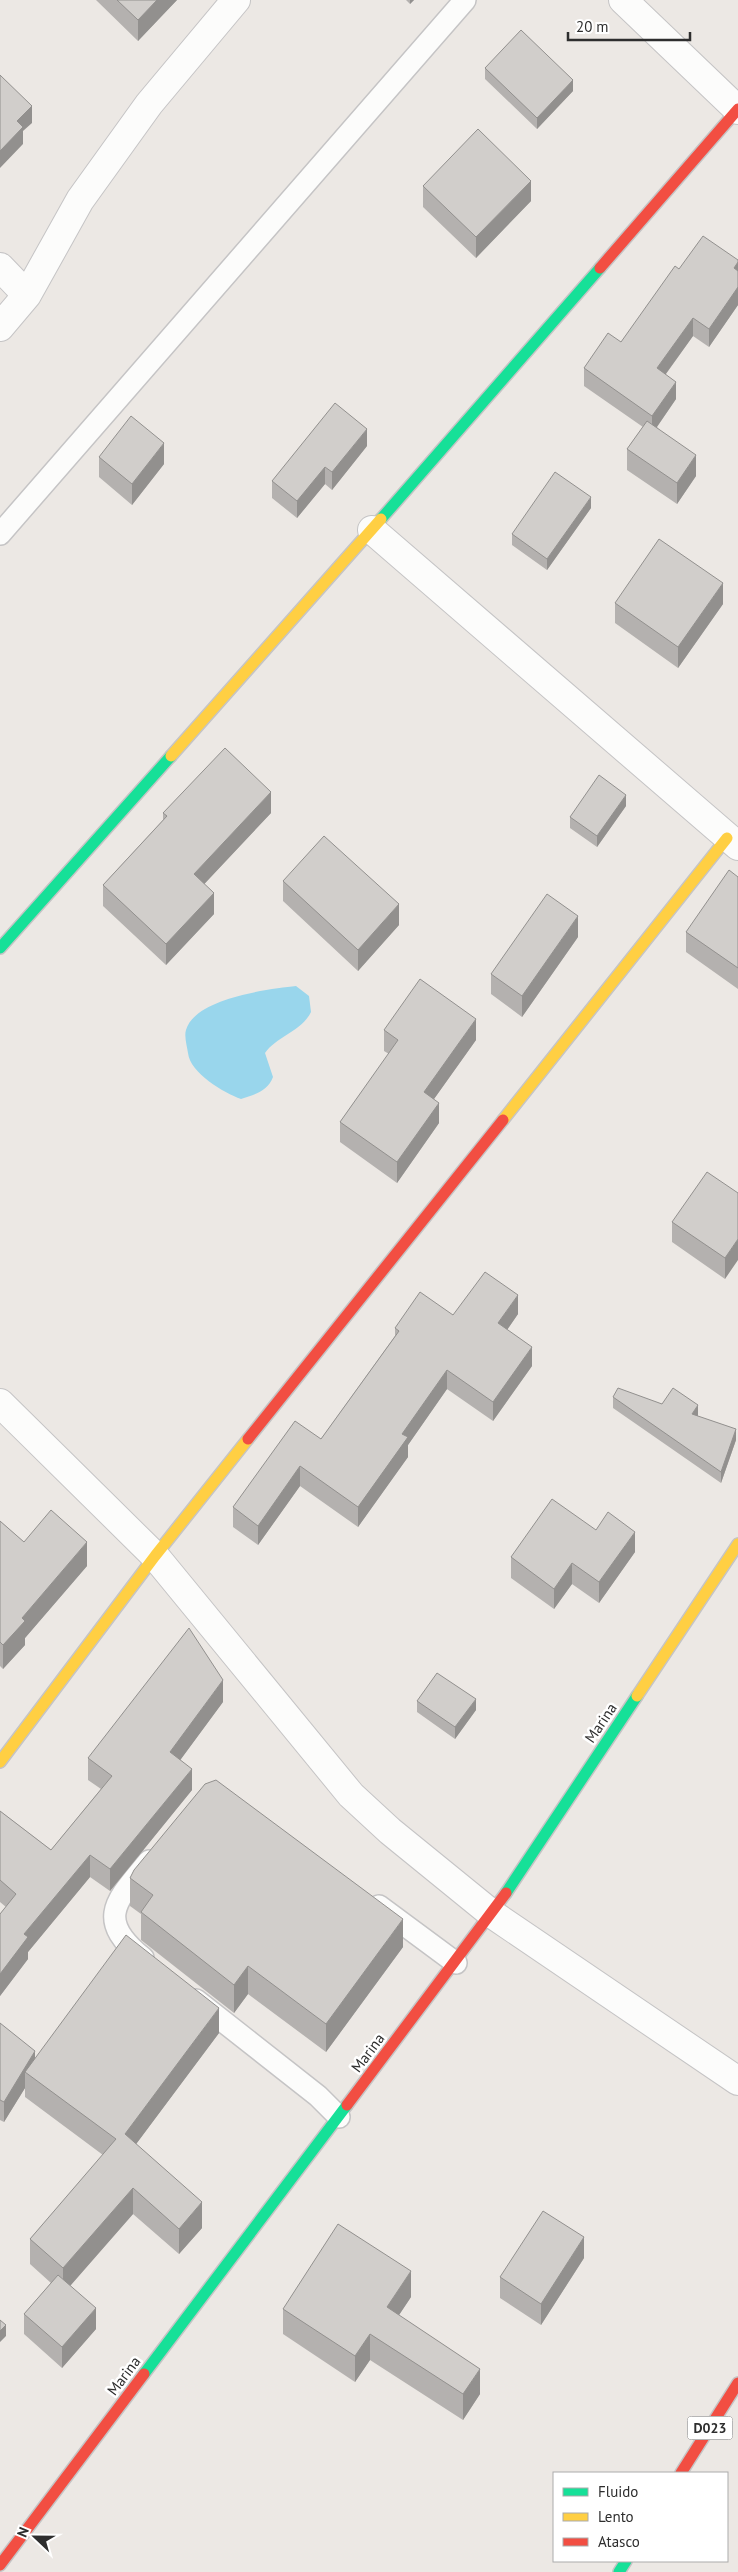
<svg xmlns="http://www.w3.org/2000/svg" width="738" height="2572" viewBox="0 0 738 2572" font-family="'PT Sans',sans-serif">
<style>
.water{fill:#99d6ec}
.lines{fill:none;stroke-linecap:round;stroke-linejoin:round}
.lane-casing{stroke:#c5c4c5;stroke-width:24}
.street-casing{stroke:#c5c4c5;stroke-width:30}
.fast-casing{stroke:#c5c4c5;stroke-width:14}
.slow-casing{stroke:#c5c4c5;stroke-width:14}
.jam-casing{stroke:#c5c4c5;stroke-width:14}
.lane{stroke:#fcfcfb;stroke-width:21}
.street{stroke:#fcfcfb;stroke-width:28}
.fast{stroke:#16e098;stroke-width:11}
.slow{stroke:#ffcf43;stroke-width:11}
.jam{stroke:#f24e42;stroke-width:11}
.wall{fill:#b4b1af}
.shaded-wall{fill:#92908e}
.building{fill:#d1cecb;stroke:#92908e}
.labels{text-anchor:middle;stroke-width:5;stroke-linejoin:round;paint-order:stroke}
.shield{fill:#fff;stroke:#6d6d6d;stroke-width:1}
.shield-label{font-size:14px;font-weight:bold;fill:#2e2e2e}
.street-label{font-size:15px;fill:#2e2e2e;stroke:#fff}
</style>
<rect width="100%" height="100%" fill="#ece8e4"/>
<path class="water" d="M296,986L309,996L311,1012C301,1032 277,1036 265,1053L273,1077C268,1091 254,1095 241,1099C224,1093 190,1073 188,1053C187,1046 184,1036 186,1030C195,998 269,989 296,986Z"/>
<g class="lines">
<g class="lane-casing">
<path id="lane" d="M0,534L465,0
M379,1906L456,1963
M143,1958C94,1919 117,1900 149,1861
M196,2000L318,2096L339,2117"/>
</g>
<g class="street-casing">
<path id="street" d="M623,0L738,110
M0,267L27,295
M0,327L27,295L80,200L149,104L236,0
M372,530L738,846
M0,1403L155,1556L351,1795L390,1831L492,1914L738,2081"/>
</g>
<g class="fast-casing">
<path id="fast" d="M381,519L600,268
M0,948L171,756
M506,1893L637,1696
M144,2374L347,2105
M619,2572L626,2561"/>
</g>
<g class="slow-casing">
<path id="slow" d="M171,756L381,519
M503,1120L727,838
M637,1696L738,1544
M0,1762L155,1556L248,1439"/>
</g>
<g class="jam-casing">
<path id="jam" d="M600,268L738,109
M248,1439L503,1120
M347,2105L506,1893
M681,2473L738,2383
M0,2565L144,2374"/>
</g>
<use href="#lane" class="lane"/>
<use href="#street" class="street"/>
<use href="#fast" class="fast"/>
<use href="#slow" class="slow"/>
<use href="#jam" class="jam"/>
</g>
<path class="wall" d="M96,0H177L138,41Z
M406,0H414L410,4Z
M485,68L573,91L537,129L485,79Z
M423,186L531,201L476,258L423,207Z
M738,260V305L709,347L693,336L666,374L676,399L657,427L696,476L677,504L627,470V449L643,427L584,386V368L621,342L679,269Z
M367,446L332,490L325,484L297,518L272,498V481Z
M99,457L164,464L132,505L99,477Z
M591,508L547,570L512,545V534Z
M615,603L723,604L678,668L615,623Z
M626,806L597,847L570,828V817Z
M163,813H271L204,884L214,914L166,965L103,906V885L163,820Z
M738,877V989L686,952V932Z
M283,881L399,925L358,971L283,901Z
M578,937L522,1017L491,994V974Z
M384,1030L476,1040L434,1099L439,1123L397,1183L340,1142V1122L389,1054L384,1051Z
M738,1193L725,1279L672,1242V1222Z
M518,1314L507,1330L532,1366L493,1421L447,1389L408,1445V1457L358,1527L300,1486L258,1545L233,1527V1507L321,1439L395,1336V1328L453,1315Z
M613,1397L698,1416L736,1440L721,1483L613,1408Z
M0,1521L24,1542L87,1566L25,1638V1645L3,1669L0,1666Z
M596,1530L635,1552L599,1603L572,1584L554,1609L511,1578V1557Z
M417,1701L476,1710L455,1739L417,1712Z
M223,1702L180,1760L192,1790L110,1891L90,1877L28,1952V1959L0,1996V1914L6,1907L0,1902V1811L51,1850L101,1789L88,1780V1758Z
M130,1878L403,1947L326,2052L248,1994L234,2013L141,1940V1914L130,1906Z
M0,2023L35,2058L219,2033L136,2144L202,2228L179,2254L133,2214L70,2286L96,2329L62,2368L24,2334V2314L51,2283L30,2264V2239L103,2155L25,2097V2088L4,2122L0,2120Z
M584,2258L541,2325L500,2298V2277Z
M411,2297L399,2315L480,2394L463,2420L370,2360L355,2382L283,2334V2309Z"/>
<path class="shaded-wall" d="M157,0H177L138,41V20Z
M410,0H414L410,4Z
M573,80V91L537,129V118Z
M32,106V123L23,131V144L0,168V151L17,121Z
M531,181V201L476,258V237Z
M738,262V280L734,268Z
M738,287V305L709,347V329Z
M693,318V336L657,386V368Z
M676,382V399L652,434V416Z
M367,429V446L332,490V472Z
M164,443V464L132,505V484Z
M696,455V476L677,504V483Z
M325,467V484L297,518V501Z
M591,497V508L547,570V559Z
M723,583V604L678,668V647Z
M271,792V813L194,895V874Z
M626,795V806L597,847V836Z
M214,893V914L166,965V944Z
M399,904V925L358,971V950Z
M578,916V937L522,1017V996Z
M476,1019V1040L424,1113V1092Z
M439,1103V1123L397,1183V1162Z
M738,1239V1260L725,1279V1258Z
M518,1295V1314L498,1343V1323Z
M532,1347V1366L493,1421V1402Z
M447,1370V1389L408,1445V1457L358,1527V1507L402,1434Z
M698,1405V1417L692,1414Z
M736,1429V1440L721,1483V1472Z
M300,1466V1486L258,1545V1526Z
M635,1532V1552L599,1603V1582Z
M87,1542V1566L25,1638V1645L3,1669V1645L22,1618Z
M572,1563V1584L554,1609V1589Z
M223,1680V1702L170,1774V1752Z
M476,1699V1710L455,1739V1727Z
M192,1769V1790L110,1891V1869Z
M90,1855V1877L28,1952V1959L0,1996V1974L24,1934Z
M403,1919V1947L326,2052V2024Z
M248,1966V1994L234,2013V1985Z
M219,2008V2033L125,2159V2134Z
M35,2051V2072H25V2088L4,2122V2102Z
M133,2188V2214L63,2294V2268Z
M202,2202V2228L179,2254V2229Z
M584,2237V2258L541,2325V2304Z
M411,2271V2297L387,2333V2307Z
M96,2308V2329L62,2368V2347Z
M6,2325V2336L0,2342V2331Z
M370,2334V2360L355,2382V2356Z
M480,2369V2394L463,2420V2394Z"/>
<path class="building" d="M117,0H157L138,20Z
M521,30L573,80L537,118L485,68Z
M0,75L32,106L17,121L23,127L0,151Z
M478,129L531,181L476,237L423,186Z
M703,236L738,260V262L734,268L738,271V287L709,329L693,318L657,368L676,382L652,416L584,368L608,333L621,342L675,266L679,269Z
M335,403L367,429L332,472L325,467L297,501L272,481Z
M131,416L164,443L132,484L99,457Z
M647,421L696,455L677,483L627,449Z
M555,472L591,497L547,559L512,534Z
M659,539L723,583L678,647L615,603Z
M225,748L271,792L194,874L214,893L166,944L103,885L167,816L163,813Z
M599,775L626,795L597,836L570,817Z
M324,836L399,904L358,950L283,881Z
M729,870L738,877V968L686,932Z
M547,894L578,916L522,996L491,974Z
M420,979L476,1019L424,1092L439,1103L397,1162L340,1122L398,1040L384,1030Z
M707,1172L738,1193V1239L725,1258L672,1222Z
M485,1272L518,1295L498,1323L532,1347L493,1402L447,1370L402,1434L408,1437L358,1507L300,1466L258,1526L233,1507L295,1421L321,1439L399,1331L395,1328L420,1292L453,1315Z
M618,1388L662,1404L673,1388L698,1405L692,1414L736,1429L721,1472L613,1397Z
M552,1499L596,1530L608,1512L635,1532L599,1582L572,1563L554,1589L511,1557Z
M51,1510L87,1542L22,1618L25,1621L3,1645L0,1642V1521L24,1542Z
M189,1628L223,1680L170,1752L192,1769L110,1869L90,1855L24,1934L28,1937L0,1974V1914L16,1894L0,1880V1811L51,1850L112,1776L88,1758Z
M437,1673L476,1699L455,1727L417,1701Z
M216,1780L403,1919L326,2024L248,1966L234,1985L141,1912L153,1895L130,1878L134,1870L205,1784Z
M126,1935L219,2008L125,2134L202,2202L179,2229L133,2188L63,2268L30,2239L116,2139L25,2072Z
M0,2023L35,2051L4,2102L0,2100Z
M543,2211L584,2237L541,2304L500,2277Z
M338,2224L411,2271L387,2307L480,2369L463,2394L370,2334L355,2356L283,2309Z
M58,2275L96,2308L62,2347L24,2314Z
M0,2320L6,2325L0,2331Z"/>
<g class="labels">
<rect class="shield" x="687.5" y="2416.5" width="45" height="23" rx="4"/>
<g class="shield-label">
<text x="710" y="2433">D023</text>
</g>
<g class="street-label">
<text transform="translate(601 1723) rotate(-56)" y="5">Marina</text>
<text transform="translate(368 2053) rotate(-53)" y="5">Marina</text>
<text transform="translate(124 2376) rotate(-53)" y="5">Marina</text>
</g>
</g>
<rect x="553" y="2472" width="175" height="90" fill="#ffffff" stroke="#ababab"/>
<rect x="563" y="2488" width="25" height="8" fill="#16e098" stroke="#ababab"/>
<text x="598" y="2497" font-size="15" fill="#2e2e2e">Fluido</text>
<rect x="563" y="2513" width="25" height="8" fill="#ffcf43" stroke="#ababab"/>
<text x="598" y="2522" font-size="15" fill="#2e2e2e">Lento</text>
<rect x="563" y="2538" width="25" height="8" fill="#f24e42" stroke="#ababab"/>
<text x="598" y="2547" font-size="15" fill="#2e2e2e">Atasco</text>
<g transform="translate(35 2537) rotate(292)" stroke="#ffffff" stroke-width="4" paint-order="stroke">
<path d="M0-4L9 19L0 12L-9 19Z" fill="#2e2e2e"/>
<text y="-8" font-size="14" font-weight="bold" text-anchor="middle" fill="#2e2e2e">N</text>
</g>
<path d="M568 32v8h122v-8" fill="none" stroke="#2e2e2e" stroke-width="2.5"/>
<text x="576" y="32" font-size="15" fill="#2e2e2e" stroke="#ffffff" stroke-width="4" paint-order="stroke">20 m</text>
</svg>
